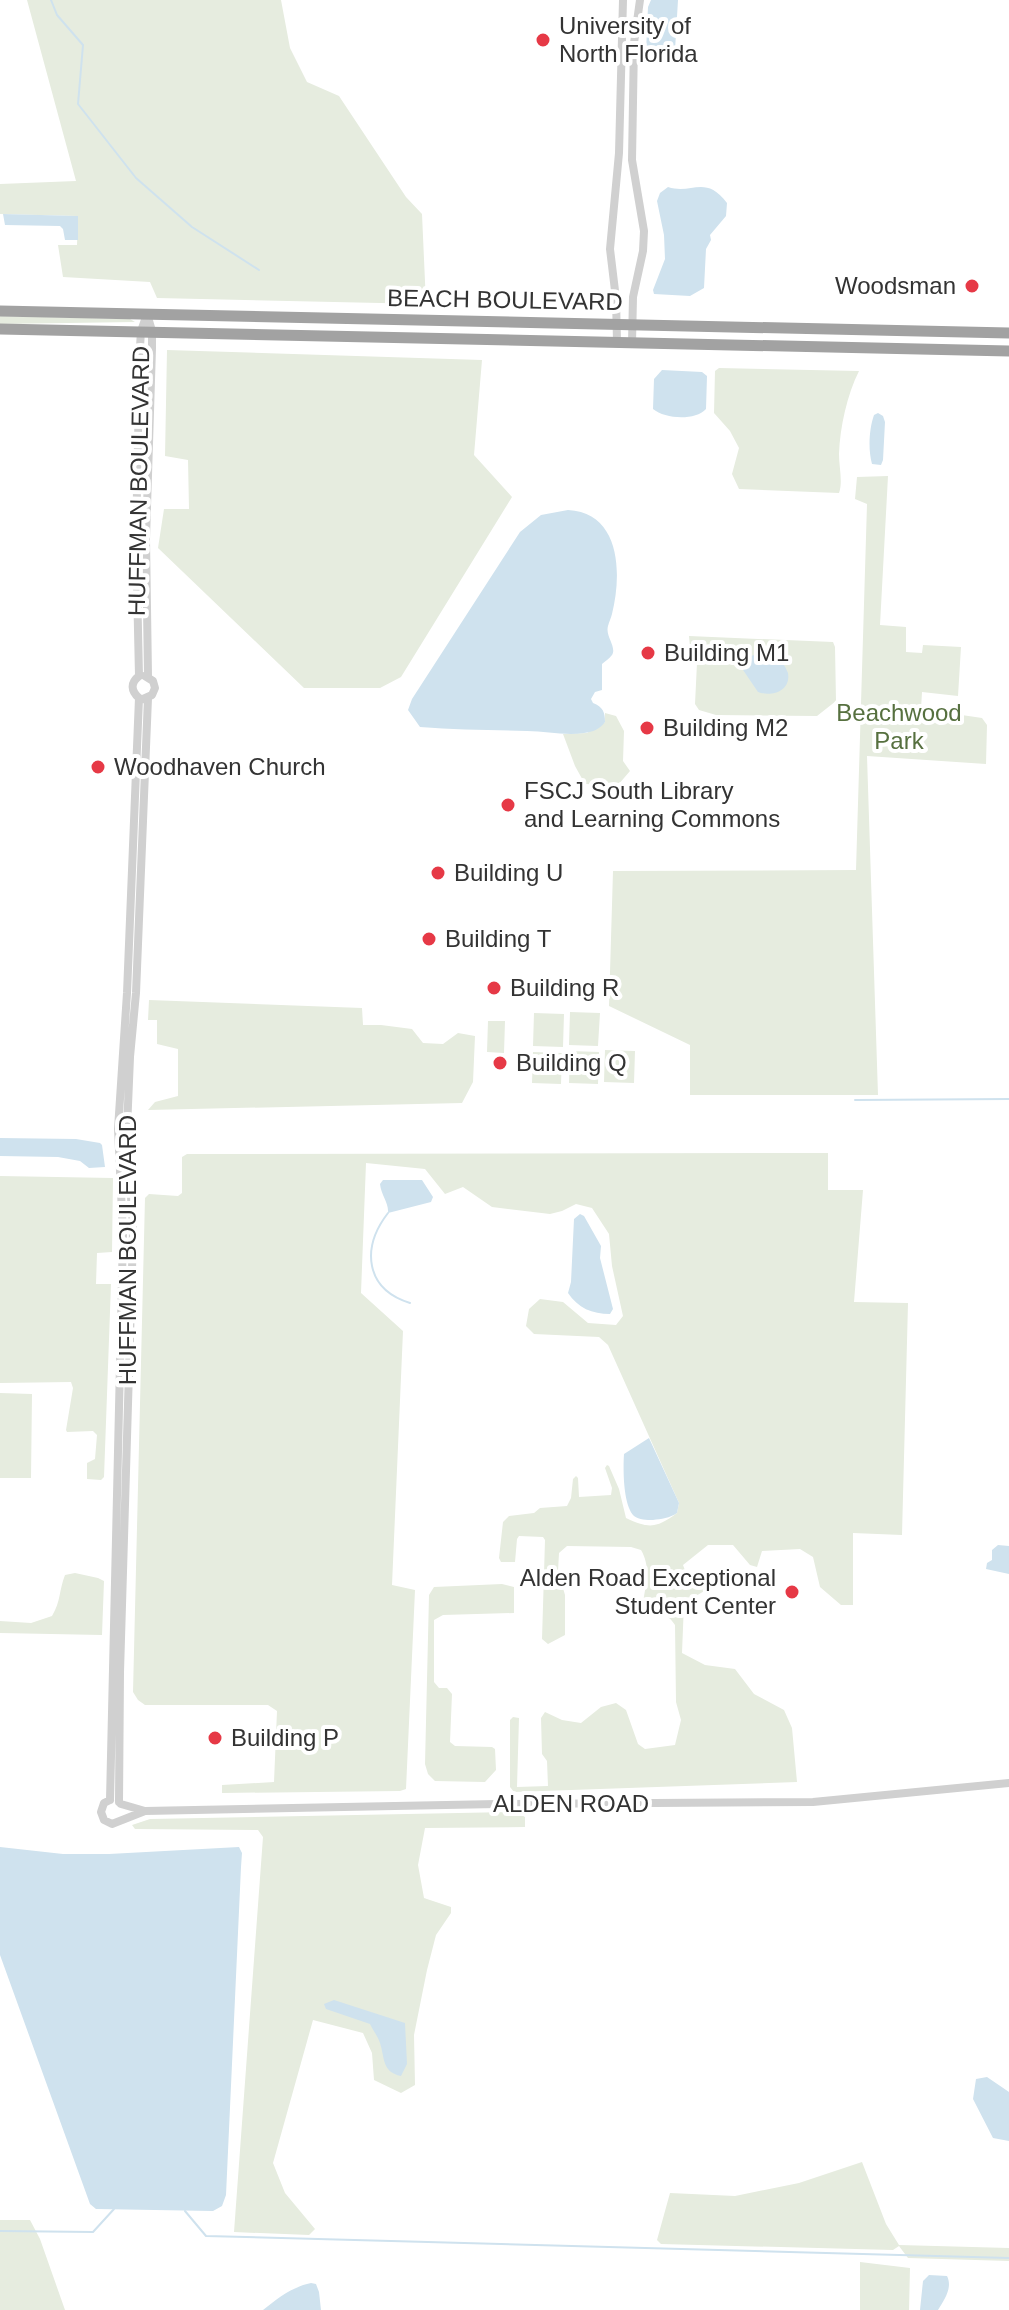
<svg xmlns="http://www.w3.org/2000/svg" width="1009" height="2310" viewBox="0 0 1009 2310" font-family="Arial,sans-serif">
<style>
.green{fill:#e6ecdf}
.water{fill:#cfe2ee}
.lines{fill:none;stroke-linecap:round;stroke-linejoin:round}
.stream{stroke:#cfe2ee;stroke-width:2}
.tertiary{stroke:#d0d0d0;stroke-width:8}
.trunk{stroke:#a2a2a2;stroke-width:11}
.poi-dot{fill:#e63946;stroke:#fff;stroke-width:3}
.labels{text-anchor:middle;stroke-width:8;stroke-linejoin:round;paint-order:stroke}
.poi-label{font-size:24px;fill:#333;stroke:#fff;text-anchor:start}
.street-label{font-size:24px;fill:#333;stroke:#fff}
.park-label{font-size:24px;fill:#56703f;stroke:#fff}
</style>
<rect width="100%" height="100%" fill="#fff"/>
<path class="green" d="M27,0H281L290,48L307,82L339,96L406,197L422,214L426,304L157,298L150,282L63,277L58,245H77L78,216L0,214V184L76,181Z
M0,316L130,319L135,322L0,324Z
M167,350L482,360L474,455L512,497L401,677L380,688H304L158,548L164,509H189L188,460L165,456Z
M719,368L859,371C847,395 840,427 839,454C839,467 843,482 839,493L739,489L732,474L739,448L730,431L714,413L715,371Z
M888,476L880,625L906,627V652L922,653L923,645L961,647L958,696L922,692L921,709L982,718L987,725L986,764L867,756L878,1095H690V1045L609,1006L613,871L856,870L867,504L855,499L857,477Z
M689,636L833,642L835,647L836,701L817,716L716,715L699,710L695,704L697,663L690,647Z
M605,713L616,716L624,731L623,761L630,771L618,785L585,784L575,766L563,734L587,733L605,722Z
M149,1000L362,1008L363,1025H381L412,1029L423,1043L443,1044L458,1033L475,1036L473,1082L462,1103L148,1110L155,1102L178,1096V1049L157,1044V1020H148Z
M570,1012L600,1013L598,1046L569,1045Z
M534,1013L564,1014L563,1047L533,1046Z
M488,1021H505L504,1053L487,1052Z
M605,1050L635,1051L634,1083L604,1082Z
M570,1051L599,1052L598,1084L569,1083Z
M533,1052L562,1053L561,1084L532,1083Z
M828,1153V1190H863L854,1302L908,1303L902,1535L853,1533V1605H841L820,1587L813,1557L800,1549L762,1551L757,1567L750,1565L733,1545H708L683,1565L687,1576L706,1590L684,1603L682,1653L705,1665L735,1669L754,1694L784,1710L792,1728L797,1782L514,1792L510,1787V1720L513,1717L519,1718L517,1787L548,1786L547,1761L542,1754L541,1718L545,1712L562,1720L581,1723L601,1707L616,1703L626,1710L638,1744L645,1749L675,1745L681,1720L676,1702L675,1625C665,1609 652,1613 643,1602C646,1584 651,1567 641,1550L631,1547L567,1546L559,1553L558,1571L565,1595V1635L548,1644L542,1639L545,1540L543,1537L519,1536L517,1539L515,1562H501L499,1558L503,1522L509,1516L534,1513L540,1508L567,1506L571,1498L573,1479L576,1476L578,1478L579,1497L611,1495L612,1488L605,1468L607,1465L609,1466L619,1489L626,1518C649,1529 657,1528 677,1513L679,1503L608,1345L599,1337L534,1334L526,1326L529,1309L540,1299L563,1302L588,1323L616,1325L623,1316L612,1266L609,1234L592,1208L576,1204L562,1211L550,1214L492,1207L463,1187L445,1194L425,1169L366,1163L361,1293L403,1331L392,1585L415,1590L406,1789L400,1791L222,1793V1785L274,1782L277,1711L268,1705H145L138,1700L133,1692L145,1198L149,1194L178,1196L182,1193V1157L187,1154Z
M0,1176L113,1178L112,1252L97,1253L96,1284H111L104,1477L101,1480L87,1479V1463L95,1459L97,1435L93,1431L67,1432L66,1430L73,1388L71,1382L0,1383Z
M0,1393L32,1394L31,1478H0Z
M75,1573L98,1578L104,1581L102,1635L0,1633V1621L31,1623L52,1616C61,1601 59,1590 65,1575Z
M502,1584L514,1587V1613L443,1615L434,1620V1682L439,1688H447L452,1694L450,1742L455,1746L492,1747L495,1749L496,1770L485,1782L435,1781L428,1774L425,1764L429,1595L434,1587Z
M516,1812L525,1817V1827L425,1828L418,1865L424,1898L451,1907V1913L436,1935L427,1970L414,2035L415,2085L401,2093L374,2080L372,2053L363,2033L313,2020L273,2163L285,2193L315,2229L309,2235L234,2232L263,1837L258,1830L135,1829L132,1825L150,1819Z
M862,2162L886,2224L899,2245L1009,2248V2261L908,2258L899,2246L893,2250L661,2244L657,2240L670,2193L735,2196L799,2183Z
M0,2220H30L40,2239L65,2310H0Z
M860,2262L910,2268L909,2310H860Z"/>
<path class="water" d="M651,0H678L675,50L670,53L646,52L648,7Z
M668,187C692,195 705,174 727,203L726,216L710,235L711,240L706,249L704,288L690,296L654,294L653,290L665,259L664,235L657,201L660,193Z
M3,214L78,216V240H65L63,229L60,226L5,225Z
M662,370L702,372L707,376L706,409C695,421 665,419 653,409L654,379Z
M878,413L883,416L885,422L883,460L881,465L872,464C868,450 869,429 874,415Z
M568,510C621,513 622,574 612,614C611,618 609,622 608,626C605,636 617,647 612,655C609,659 605,661 602,664V690L595,692L591,699L593,703C603,707 605,712 605,722C600,729 593,732 584,733C565,736 546,731 527,731C491,730 456,730 420,727L408,710L412,699L520,532L541,515Z
M754,655L781,660C783,663 787,670 788,673C791,691 772,697 758,692L741,667L744,659Z
M0,1138L76,1139L100,1143L102,1145L105,1167L89,1168L80,1161L58,1157L0,1156Z
M383,1180H422L433,1197L431,1202L388,1213C389,1203 381,1195 380,1184Z
M580,1214L584,1216L601,1246L600,1258L613,1309L610,1314C592,1314 578,1308 568,1293L571,1282L574,1219Z
M649,1438L679,1503L677,1513C670,1518 661,1519 653,1520C647,1520 639,1520 634,1516C623,1505 623,1469 624,1454Z
M998,1545L1009,1546V1574L986,1569L987,1563L992,1560V1550Z
M0,1847L63,1854H109L239,1847L242,1853L241,1867L226,2195L222,2206L213,2211L96,2209L90,2204L0,1955Z
M334,2000L405,2023L407,2064L401,2076C382,2072 385,2059 380,2043C378,2037 373,2030 370,2024L326,2009L324,2004Z
M987,2077L1009,2092V2141L993,2138L973,2099L976,2079Z
M929,2275L947,2276C953,2288 944,2300 938,2310H920L923,2281Z
M311,2283L316,2284L319,2292L321,2310H263C278,2298 292,2287 311,2283Z"/>
<g class="lines">
<path class="stream" d="M51,0L57,15L83,45L78,104L136,178L192,227L259,270
M855,1100L1009,1099
M388,1213C361,1248 365,1289 410,1303
M185,2211L206,2236L1009,2258
M0,2231L93,2232L114,2209"/>
<path class="tertiary" d="M147,314L152,331V348L146,539L148,676
M617,342L616,299L610,249L619,153L623,0
M632,343L633,297L643,251L644,231L632,160L634,43L640,0
M139,676L136,538L140,347L141,331L147,314
M139,698C131,691 130,683 139,676
M143,699L152,695L155,688L153,681L145,676
M110,1800L123,1234L118,1129L127,993L139,698
M110,1800L104,1803L101,1812L104,1820L112,1824L145,1811L497,1804L813,1802L1009,1783
M119,1802L120,1672L132,1270L133,1231L127,1129L130,1057L136,993L148,698
M121,1804L145,1811"/>
<path class="trunk" d="M0,311L1009,333
M0,329L1009,351"/>
</g>
<g class="poi-dot">
<circle cx="543" cy="40" r="8"/>
<circle cx="972" cy="286" r="8"/>
<circle cx="648" cy="653" r="8"/>
<circle cx="647" cy="728" r="8"/>
<circle cx="98" cy="767" r="8"/>
<circle cx="508" cy="805" r="8"/>
<circle cx="438" cy="873" r="8"/>
<circle cx="429" cy="939" r="8"/>
<circle cx="494" cy="988" r="8"/>
<circle cx="500" cy="1063" r="8"/>
<circle cx="792" cy="1592" r="8"/>
<circle cx="215" cy="1738" r="8"/>
</g>
<g class="labels">
<g class="poi-label">
<text x="559" y="34">University of<tspan x="559" dy="28">North Florida</tspan></text>
<text x="956" y="294" text-anchor="end">Woodsman</text>
<text x="664" y="661">Building M1</text>
<text x="663" y="736">Building M2</text>
<text x="114" y="775">Woodhaven Church</text>
<text x="524" y="799">FSCJ South Library<tspan x="524" dy="28">and Learning Commons</tspan></text>
<text x="454" y="881">Building U</text>
<text x="445" y="947">Building T</text>
<text x="510" y="996">Building R</text>
<text x="516" y="1071">Building Q</text>
<text x="776" y="1586" text-anchor="end">Alden Road Exceptional<tspan x="776" dy="28">Student Center</tspan></text>
<text x="231" y="1746">Building P</text>
</g>
<g class="street-label">
<text transform="translate(505 300) rotate(1)" y="8">BEACH BOULEVARD</text>
<text transform="translate(139 481) rotate(-89)" y="8">HUFFMAN BOULEVARD</text>
<text transform="translate(128 1250) rotate(-90)" y="8">HUFFMAN BOULEVARD</text>
<text x="571" y="1812">ALDEN ROAD</text>
</g>
<g class="park-label">
<text x="899" y="721">Beachwood<tspan x="899" dy="28">Park</tspan></text>
</g>
</g>
</svg>
